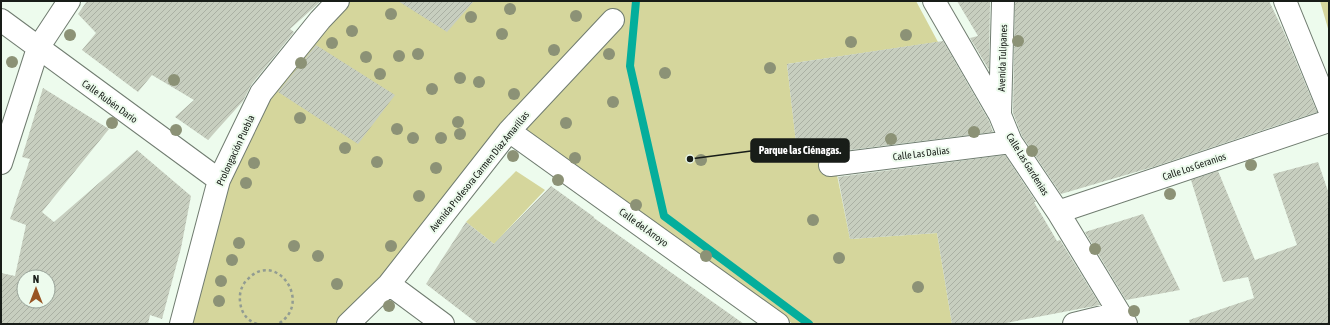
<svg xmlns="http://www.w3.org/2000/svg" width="1330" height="325" viewBox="0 0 1330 325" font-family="'Asap Condensed',sans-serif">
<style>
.green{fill:#d5d69c}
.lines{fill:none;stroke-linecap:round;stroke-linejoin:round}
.stream{stroke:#04ae9c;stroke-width:8}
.building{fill:url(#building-hatch);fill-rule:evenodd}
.minor-casing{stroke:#707c70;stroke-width:24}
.path{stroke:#929c92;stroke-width:2.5;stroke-dasharray:3 3;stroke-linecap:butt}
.minor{stroke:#fff;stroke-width:22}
.tree{fill:#8c9276}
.labels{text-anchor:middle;stroke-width:4;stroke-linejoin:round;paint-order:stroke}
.street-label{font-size:10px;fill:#181d18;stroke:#edfbed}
.leader{fill:none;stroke:#181d18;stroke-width:1.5}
.callout-dot{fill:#181d18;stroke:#edfbed;stroke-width:1.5}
.callout{fill:#181d18;stroke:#181d18;stroke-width:1.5}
.callout-label{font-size:11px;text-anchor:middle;font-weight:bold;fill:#fff}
</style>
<defs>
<pattern id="building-hatch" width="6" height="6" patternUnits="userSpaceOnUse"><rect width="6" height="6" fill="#c7cebf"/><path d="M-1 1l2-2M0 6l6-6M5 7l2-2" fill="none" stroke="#aab0a3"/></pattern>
</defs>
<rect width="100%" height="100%" fill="#edfbed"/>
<path class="green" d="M339,1H916L938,42L787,64L796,142L825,139L829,176L837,175L850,239L937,233L952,324H793L514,132L339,324H184L219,180L261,94Z
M1320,1H1329V32Z
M516,171L545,190L494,244L466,222Z"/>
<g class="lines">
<path class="stream" d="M636,1L630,66L664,216L809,324"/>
</g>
<path class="building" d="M87,1H321L290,29L294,32L251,85L243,101L208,140L175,117L194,100L152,75L138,92L82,50L96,33L78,14Z
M398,1H474L447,32Z
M957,1H990L989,70L970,38L978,36Z
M1015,1H1269L1283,30L1317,112L1153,167L1061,194L1022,136L1013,113Z
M943,41L989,121L993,132L833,152L830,138L796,143L787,64Z
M316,45L395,95L358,144L278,92Z
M43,88L109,129L42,212L54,222L137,150L191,196L181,248L162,319L150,315L148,324H1V273L15,276L26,225L10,219L30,159L22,157ZM24,277H48V301H24Z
M1005,155L1036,202H1034L1057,241L1060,240L1100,305L1001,324H952L937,233L850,239L838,177Z
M1318,162L1329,194V324H1190L1189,320L1254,298L1248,277L1223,282L1191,180L1218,171L1255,260L1297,245L1273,174Z
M551,186L594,217V218L744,324H478L426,284L466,222L494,244Z
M1143,214L1180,290L1126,300L1085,232Z"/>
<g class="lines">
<g class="minor-casing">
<path id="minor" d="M934,1L1000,115L1011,142L1058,212L1126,324
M1285,1L1329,109
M1,20L219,180
M1000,115L1003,1
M509,131L778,324
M1,163L38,48L69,1
M830,165L1011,142
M1058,212L1329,121
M389,284L443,324
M181,324L219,180L261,93L320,20L338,1
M348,324L389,284L509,131L613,20
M1074,324L1119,313"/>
</g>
<path class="path" d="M257,324C246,320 241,312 240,301C239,293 242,284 248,279C276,249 314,303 278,324"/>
<use href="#minor" class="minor"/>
</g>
<g class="tree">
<circle cx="510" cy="9" r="6"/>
<circle cx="391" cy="14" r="6"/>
<circle cx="576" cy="16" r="6"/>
<circle cx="471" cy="17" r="6"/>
<circle cx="352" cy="31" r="6"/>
<circle cx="502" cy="34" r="6"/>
<circle cx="70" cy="35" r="6"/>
<circle cx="906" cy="35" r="6"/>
<circle cx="1018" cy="41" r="6"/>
<circle cx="851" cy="42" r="6"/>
<circle cx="332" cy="43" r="6"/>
<circle cx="554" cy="50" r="6"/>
<circle cx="418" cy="54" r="6"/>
<circle cx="609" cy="54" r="6"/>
<circle cx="399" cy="56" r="6"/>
<circle cx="366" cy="57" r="6"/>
<circle cx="12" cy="62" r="6"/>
<circle cx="301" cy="63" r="6"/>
<circle cx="770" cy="68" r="6"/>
<circle cx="665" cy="73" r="6"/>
<circle cx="380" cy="74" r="6"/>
<circle cx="460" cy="78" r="6"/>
<circle cx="174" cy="80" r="6"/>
<circle cx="479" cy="82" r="6"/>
<circle cx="432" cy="89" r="6"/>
<circle cx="514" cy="94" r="6"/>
<circle cx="613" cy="102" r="6"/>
<circle cx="300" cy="118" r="6"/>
<circle cx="458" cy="122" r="6"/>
<circle cx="112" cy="123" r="6"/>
<circle cx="566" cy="123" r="6"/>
<circle cx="397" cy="129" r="6"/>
<circle cx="176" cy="130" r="6"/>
<circle cx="974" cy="132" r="6"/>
<circle cx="460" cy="134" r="6"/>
<circle cx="413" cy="138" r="6"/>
<circle cx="441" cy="138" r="6"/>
<circle cx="891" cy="139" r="6"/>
<circle cx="345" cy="148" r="6"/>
<circle cx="1032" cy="151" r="6"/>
<circle cx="513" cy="156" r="6"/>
<circle cx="575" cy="158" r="6"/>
<circle cx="701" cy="160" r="6"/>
<circle cx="377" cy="162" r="6"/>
<circle cx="254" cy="163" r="6"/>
<circle cx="1251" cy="165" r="6"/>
<circle cx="436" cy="168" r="6"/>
<circle cx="558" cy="180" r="6"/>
<circle cx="246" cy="183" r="6"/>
<circle cx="1170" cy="194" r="6"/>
<circle cx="419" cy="196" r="6"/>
<circle cx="636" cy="205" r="6"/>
<circle cx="813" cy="220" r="6"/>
<circle cx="239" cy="243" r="6"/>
<circle cx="294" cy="246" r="6"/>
<circle cx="391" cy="246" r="6"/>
<circle cx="1095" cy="249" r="6"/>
<circle cx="318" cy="256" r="6"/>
<circle cx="706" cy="256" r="6"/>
<circle cx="839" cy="258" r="6"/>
<circle cx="232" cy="260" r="6"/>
<circle cx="221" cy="281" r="6"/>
<circle cx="337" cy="284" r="6"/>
<circle cx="918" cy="287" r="6"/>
<circle cx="219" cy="301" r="6"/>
<circle cx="389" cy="306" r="6"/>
<circle cx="1134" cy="311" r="6"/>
</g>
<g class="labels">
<g class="street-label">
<text transform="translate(1002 58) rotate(-88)" y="4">Avenida Tulipanes</text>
<text transform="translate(110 101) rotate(36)" y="4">Calle Rubén Darío</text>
<text transform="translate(235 150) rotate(-65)" y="4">Prolongación Puebla</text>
<text transform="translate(921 153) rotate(-7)" y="4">Calle Las Dalias</text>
<text transform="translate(1028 164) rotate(58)" y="4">Calle Las Gardenias</text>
<text transform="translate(1194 166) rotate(-19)" y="4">Calle Los Geranios</text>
<text transform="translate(479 171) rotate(-51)" y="4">Avenida Profesora Carmen Díaz Amarillas</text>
<text transform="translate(644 227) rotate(36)" y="4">Calle del Arroyo</text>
</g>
</g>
<path class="leader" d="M690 159L751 151"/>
<circle class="callout-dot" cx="690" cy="159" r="4"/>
<rect class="callout" x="751" y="139" width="98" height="23" rx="4"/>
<g class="callout-label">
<text x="800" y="154">Parque las Ciénagas.</text>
</g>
<rect width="1330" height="325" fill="none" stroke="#181d18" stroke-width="4"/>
<g transform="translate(36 289)"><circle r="19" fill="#edfbed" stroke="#98a298"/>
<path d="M0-3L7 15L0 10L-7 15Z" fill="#985524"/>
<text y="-6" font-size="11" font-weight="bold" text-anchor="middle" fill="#181d18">N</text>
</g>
</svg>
